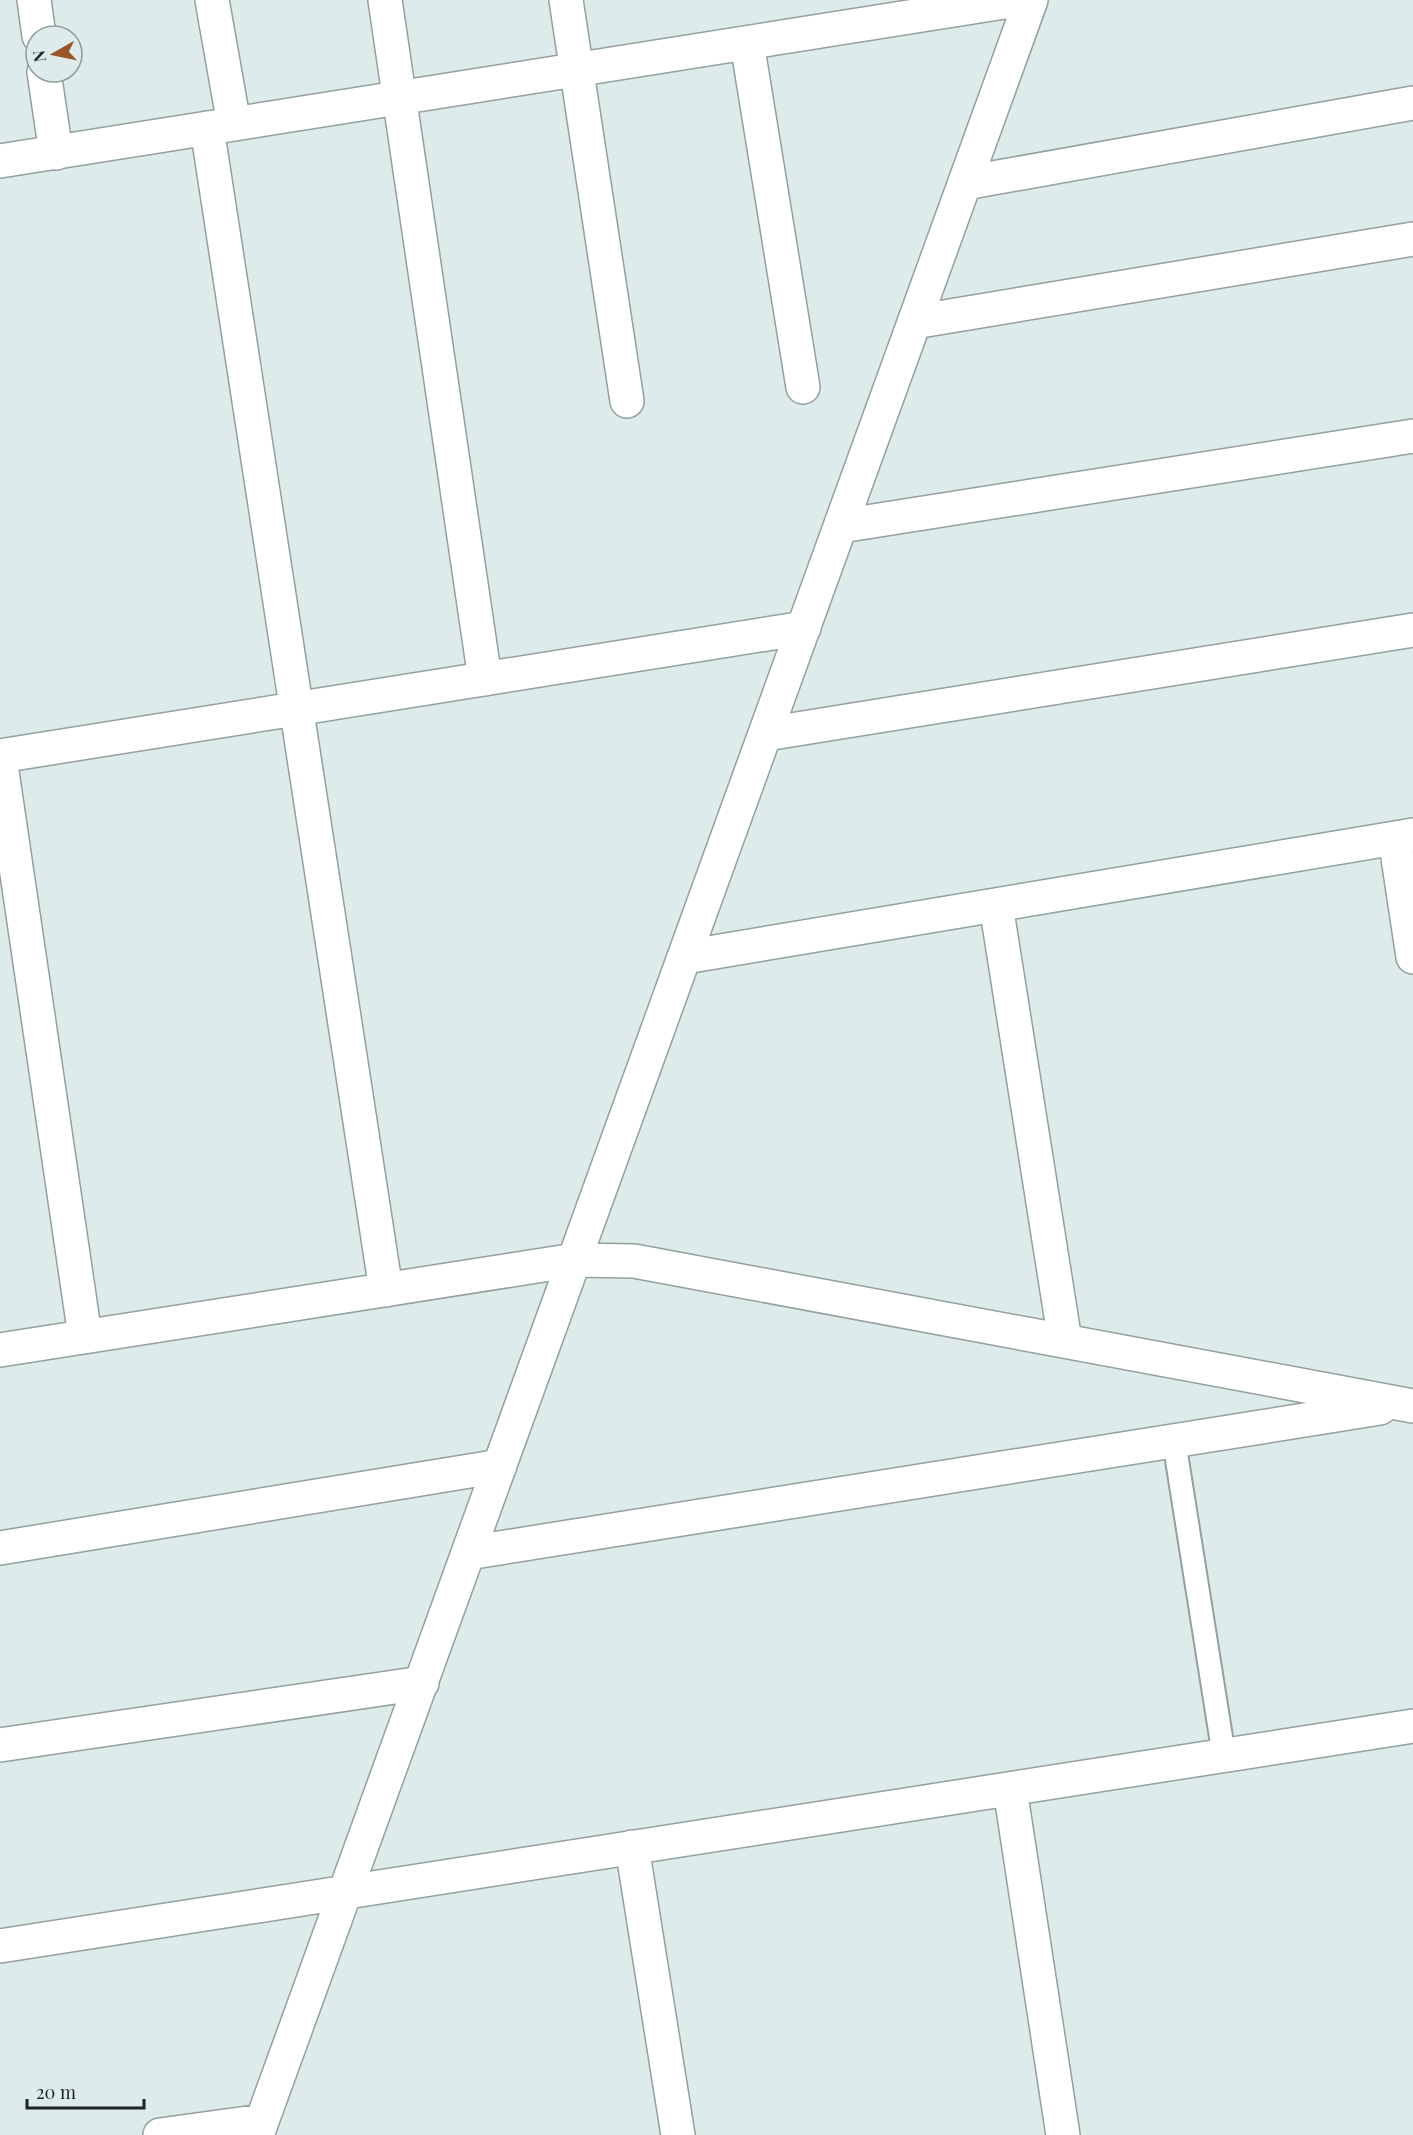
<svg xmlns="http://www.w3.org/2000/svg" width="1413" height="2135" viewBox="0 0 1413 2135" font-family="'Playfair Display',serif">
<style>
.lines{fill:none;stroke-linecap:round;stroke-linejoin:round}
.service-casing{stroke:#92a19e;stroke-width:26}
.minor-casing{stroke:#92a19e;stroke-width:36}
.service{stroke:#fff;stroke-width:22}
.minor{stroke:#fff;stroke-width:33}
</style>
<rect width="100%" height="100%" fill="#ddecea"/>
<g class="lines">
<g class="service-casing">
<path id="service" d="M1174,1441L1224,1756"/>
</g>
<g class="minor-casing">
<path id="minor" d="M34,0L39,36
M212,0L234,124
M385,0L485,679
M566,0L627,401
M747,43L803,387
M44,72L56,153
M207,128L386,1290
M0,161L1016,0
M965,183L1413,103
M914,322L1413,239
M841,526L1413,436
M766,734L1413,630
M0,756L804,628
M0,758L85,1336
M1395,838L1413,957
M996,905L1065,1341
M685,957L1413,835
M0,1350L575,1260L634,1261L1413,1406
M0,1548L500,1466
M468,1553L1380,1408
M0,1745L422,1683
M1010,1789L1063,2135
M632,1847L678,2135
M0,1946L1413,1726
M160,2135L262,2121
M257,2135L1031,0"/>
</g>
<use href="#service" class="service"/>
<use href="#minor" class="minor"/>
</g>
<g transform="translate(54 54) rotate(261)"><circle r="28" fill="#ddecea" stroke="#919c9a" stroke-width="1.5"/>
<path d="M0-4.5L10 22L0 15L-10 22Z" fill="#9a5529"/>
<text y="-9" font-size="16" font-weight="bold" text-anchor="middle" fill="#1e2423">N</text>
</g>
<path d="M27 2099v9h117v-9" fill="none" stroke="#1e2423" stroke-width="3"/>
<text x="36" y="2099" font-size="18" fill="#1e2423" stroke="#ddecea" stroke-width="4.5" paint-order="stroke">20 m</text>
</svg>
